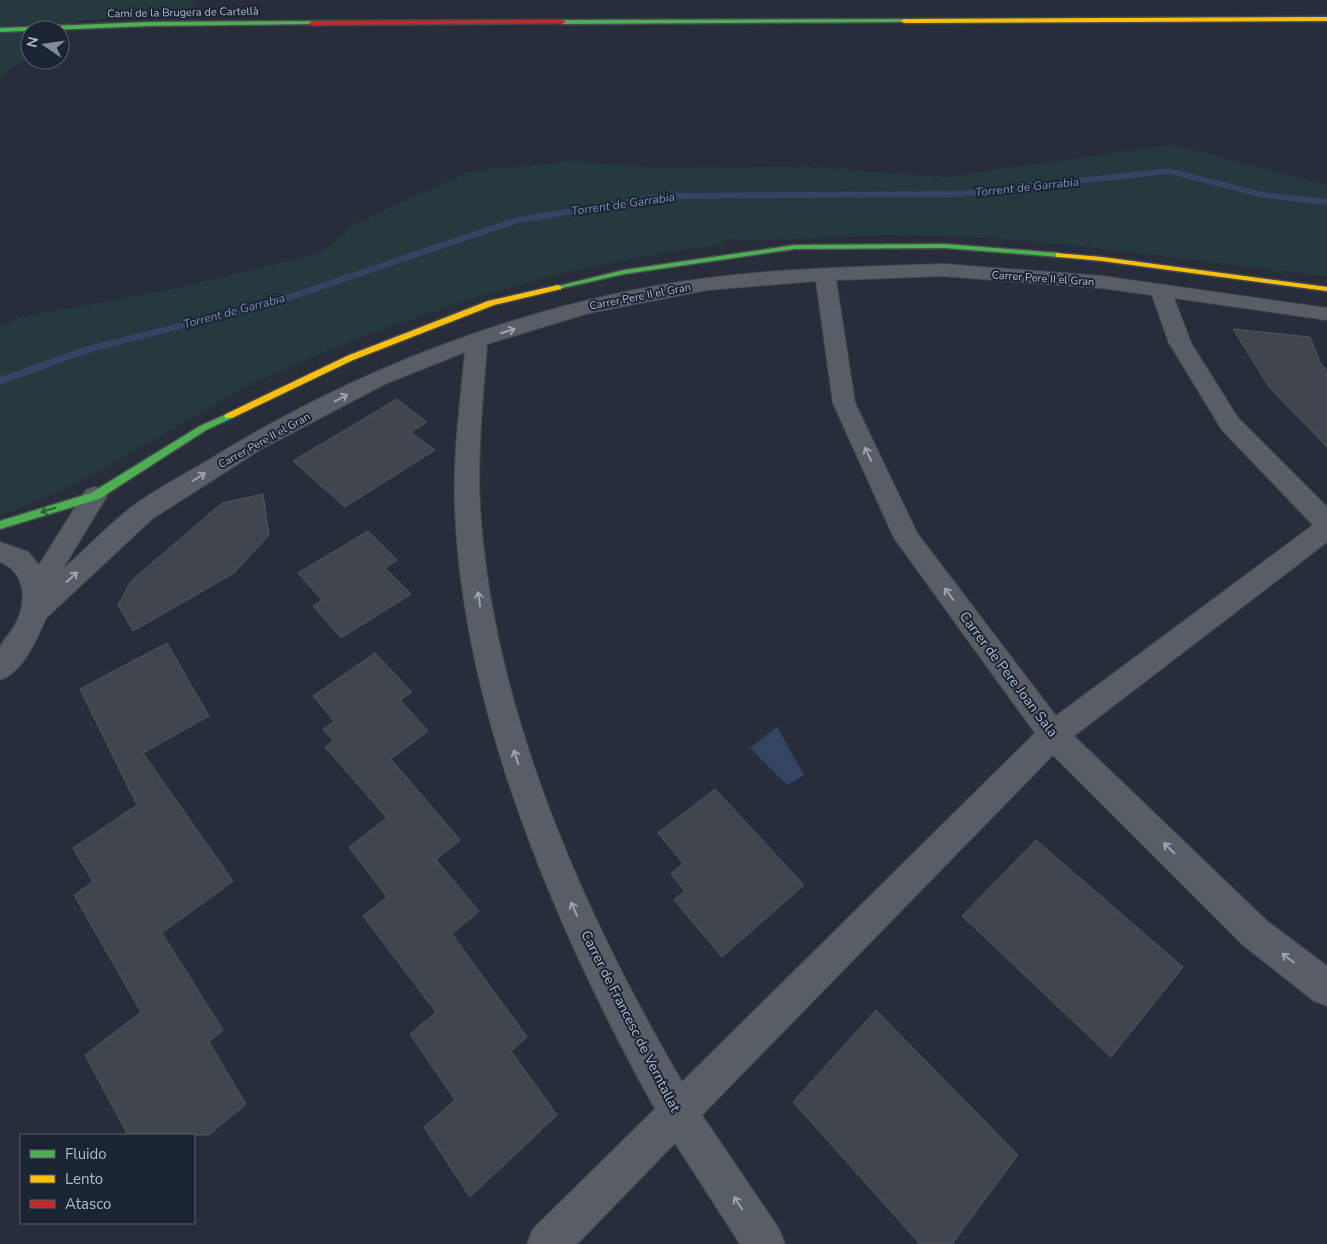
<svg xmlns="http://www.w3.org/2000/svg" width="1327" height="1244" viewBox="0 0 1327 1244" font-family="'Nunito Sans',sans-serif">
<style>
.green{fill:#25393f}
.water{fill:#334563}
.lines{fill:none;stroke-linecap:round;stroke-linejoin:round}
.stream{fill:#334563;fill-rule:evenodd}
.building{fill:#40454e;stroke:#505660}
.street-casing{stroke:#454951;stroke-width:2}
.fast-casing{stroke:#454951;stroke-width:3}
.slow-casing{stroke:#454951;stroke-width:3}
.jam-casing{stroke:#454951;stroke-width:3}
.street{fill:#595d66;fill-rule:evenodd}
.fast{fill:#4caf50;fill-rule:evenodd}
.slow{fill:#ffc107;fill-rule:evenodd}
.jam{fill:#c62828;fill-rule:evenodd}
.oneway{stroke:#9ca3b1}
.oneway2{stroke:#2f5c3f}
.labels{text-anchor:middle;stroke-width:4;stroke-linejoin:round;paint-order:stroke}
.far-street-label{font-size:11px;fill:#b2baca;stroke:#1b2433}
.far-water-label{font-size:12px;font-style:italic;fill:#778eb4;stroke:#1b2433}
.street-label{font-size:14px;fill:#b2baca;stroke:#1b2433}
</style>
<rect width="100%" height="100%" fill="#282e39"/>
<path class="green" d="M0,0H195L191,10L77,21L60,33V30H30V55L0,78Z
M1173,145L1327,185V277L1105,249L997,238L889,235L749,241L746,238L724,240L725,244C603,259 491,289 376,332C331,349 286,367 243,389C162,432 87,486 0,515V327L21,317L174,289L320,253L358,222L468,172L572,161L655,168L810,167L944,177Z"/>
<path class="water" d="M777,727L804,775L787,785L750,748Z"/>
<g class="lines">
<path class="stream" d="M1169,168L1263,192L1327,199V205L1263,198L1169,174L960,197L663,199L519,223L279,304L91,352L0,385V377L84,347L271,300L517,217L663,193L960,191Z"/>
</g>
<path class="building" d="M1233,329L1310,337L1320,362L1327,371V447L1269,387Z
M397,399L427,422L411,432L435,450L345,507L293,461Z
M263,494L269,535L234,573L133,631L118,605L131,581L222,503Z
M368,531L397,560L385,568L411,594L341,638L313,606L322,600L298,573Z
M167,643L209,716L143,753L233,881L162,933L223,1030L209,1042L246,1104L209,1135H128L85,1055L141,1012L74,895L93,882L73,848L137,805L80,689Z
M375,653L412,692L400,700L428,731L391,759L460,840L436,860L479,911L452,934L527,1037L511,1051L557,1115L470,1197L424,1127L455,1100L410,1034L436,1012L363,916L387,897L349,847L387,818L325,747L333,741L323,729L334,721L313,696Z
M715,789L804,885L722,957L674,900L685,891L671,874L683,863L658,833Z
M1036,840L1183,967L1111,1057L962,916Z
M876,1010L1018,1155L952,1244H920L793,1102Z"/>
<g class="lines">
<g class="street-casing">
<path id="street" d="M942,264L1101,276L1327,308V320L1174,298L1191,343L1238,418L1327,507V542L1074,736L1267,921L1327,966V1006L1314,1001L1243,945L1053,755L702,1115L779,1229L785,1244H740L675,1143L577,1244H527L533,1229L655,1109C556,930 463,714 455,508C453,456 460,404 465,352L385,384L261,449L152,519L46,618C37,639 23,672 0,680C0,670 0,658 0,648C2,641 11,633 15,625C27,603 27,573 0,562V542L28,552L39,565L86,490L95,487L104,490L107,496L62,570C86,549 108,525 133,506C156,489 183,475 207,461C358,367 531,301 708,278C785,268 864,267 942,264ZM942,276L1101,288L1152,295L1169,343L1222,430L1313,525L1056,716L917,533L855,403L836,280ZM816,281L833,403L894,538L1035,733L682,1082C582,910 493,710 480,508C477,453 483,398 487,344L589,313L707,290Z"/>
</g>
<g class="fast-casing">
<path id="fast" d="M904,19L907,21L906,22L563,24L560,22L563,20Z
M312,21L314,22V24L149,26L0,32V28L149,22Z
M945,244L1059,253L1063,255L1059,257L945,248L795,249L624,274L558,289L554,287L624,270L795,245Z
M229,413L232,414V418L206,430L99,499L0,529V521L91,493L200,426Z"/>
</g>
<g class="slow-casing">
<path id="slow" d="M1327,17V21L904,23L901,21L904,19Z
M1056,253L1102,257L1327,287V291L1102,261L1059,257H1056Z
M558,285L562,287L561,289L494,305L353,360L232,418H226L224,416L226,414L347,356L488,301Z"/>
</g>
<g class="jam-casing">
<path id="jam" d="M563,20L565,21V23L312,25L309,23L312,21Z"/>
</g>
<use href="#street" class="street"/>
<use href="#fast" class="fast"/>
<use href="#slow" class="slow"/>
<use href="#jam" class="jam"/>
</g>
<defs><path id="oneway-shaft" d="M-6 0H5M1.5-3L5.5 0L1.5 3" fill="none" stroke-width="1.6" stroke-linecap="round" stroke-linejoin="round" transform="scale(1.25)"/></defs>
<g class="oneway">
<use href="#oneway-shaft" transform="translate(508 331) rotate(-17)"/>
<use href="#oneway-shaft" transform="translate(341 398) rotate(-28)"/>
<use href="#oneway-shaft" transform="translate(868 454) rotate(-115)"/>
<use href="#oneway-shaft" transform="translate(199 477) rotate(-32)"/>
<use href="#oneway-shaft" transform="translate(72 577) rotate(-42)"/>
<use href="#oneway-shaft" transform="translate(949 594) rotate(-127)"/>
<use href="#oneway-shaft" transform="translate(479 599) rotate(-98)"/>
<use href="#oneway-shaft" transform="translate(516 757) rotate(-108)"/>
<use href="#oneway-shaft" transform="translate(1169 848) rotate(-136)"/>
<use href="#oneway-shaft" transform="translate(574 909) rotate(-114)"/>
<use href="#oneway-shaft" transform="translate(1288 958) rotate(-143)"/>
<use href="#oneway-shaft" transform="translate(738 1203) rotate(-123)"/>
</g>
<use class="oneway2" href="#oneway-shaft" transform="translate(48 510) rotate(163)"/>
<g class="labels">
<g class="far-street-label">
<text transform="translate(183 12) rotate(-1)" y="4">Camí de la Brugera de Cartellà</text>
<text transform="translate(1043 278) rotate(4)" y="4">Carrer Pere II el Gran</text>
<text transform="translate(640 296) rotate(-11)" y="4">Carrer Pere II el Gran</text>
<text transform="translate(264 440) rotate(-29)" y="4">Carrer Pere II el Gran</text>
</g>
<g class="far-water-label">
<text transform="translate(1027 187) rotate(-6)" y="4">Torrent de Garrabia</text>
<text transform="translate(623 204) rotate(-8)" y="4">Torrent de Garrabia</text>
<text transform="translate(234 311) rotate(-15)" y="4">Torrent de Garrabia</text>
</g>
<g class="street-label">
<text transform="translate(1009 674) rotate(53)" y="5">Carrer de Pere Joan Sala</text>
<text transform="translate(631 1021) rotate(63)" y="5">Carrer de Francesc de Verntallat</text>
</g>
</g>
<rect x="20" y="1134" width="175" height="90" fill="#1b2433" stroke="#57606f"/>
<rect x="30" y="1150" width="25" height="8" fill="#4caf50" stroke="#57606f"/>
<text x="65" y="1159" font-size="15" fill="#b2baca">Fluido</text>
<rect x="30" y="1175" width="25" height="8" fill="#ffc107" stroke="#57606f"/>
<text x="65" y="1184" font-size="15" fill="#b2baca">Lento</text>
<rect x="30" y="1200" width="25" height="8" fill="#c62828" stroke="#57606f"/>
<text x="65" y="1209" font-size="15" fill="#b2baca">Atasco</text>
<g transform="translate(45 45) rotate(283)"><circle r="24" fill="#1b2433" stroke="#57606f"/>
<path d="M0-4L9 19L0 12L-9 19Z" fill="#828997"/>
<text y="-8" font-size="14" font-weight="bold" text-anchor="middle" fill="#b2baca">N</text>
</g>
</svg>
